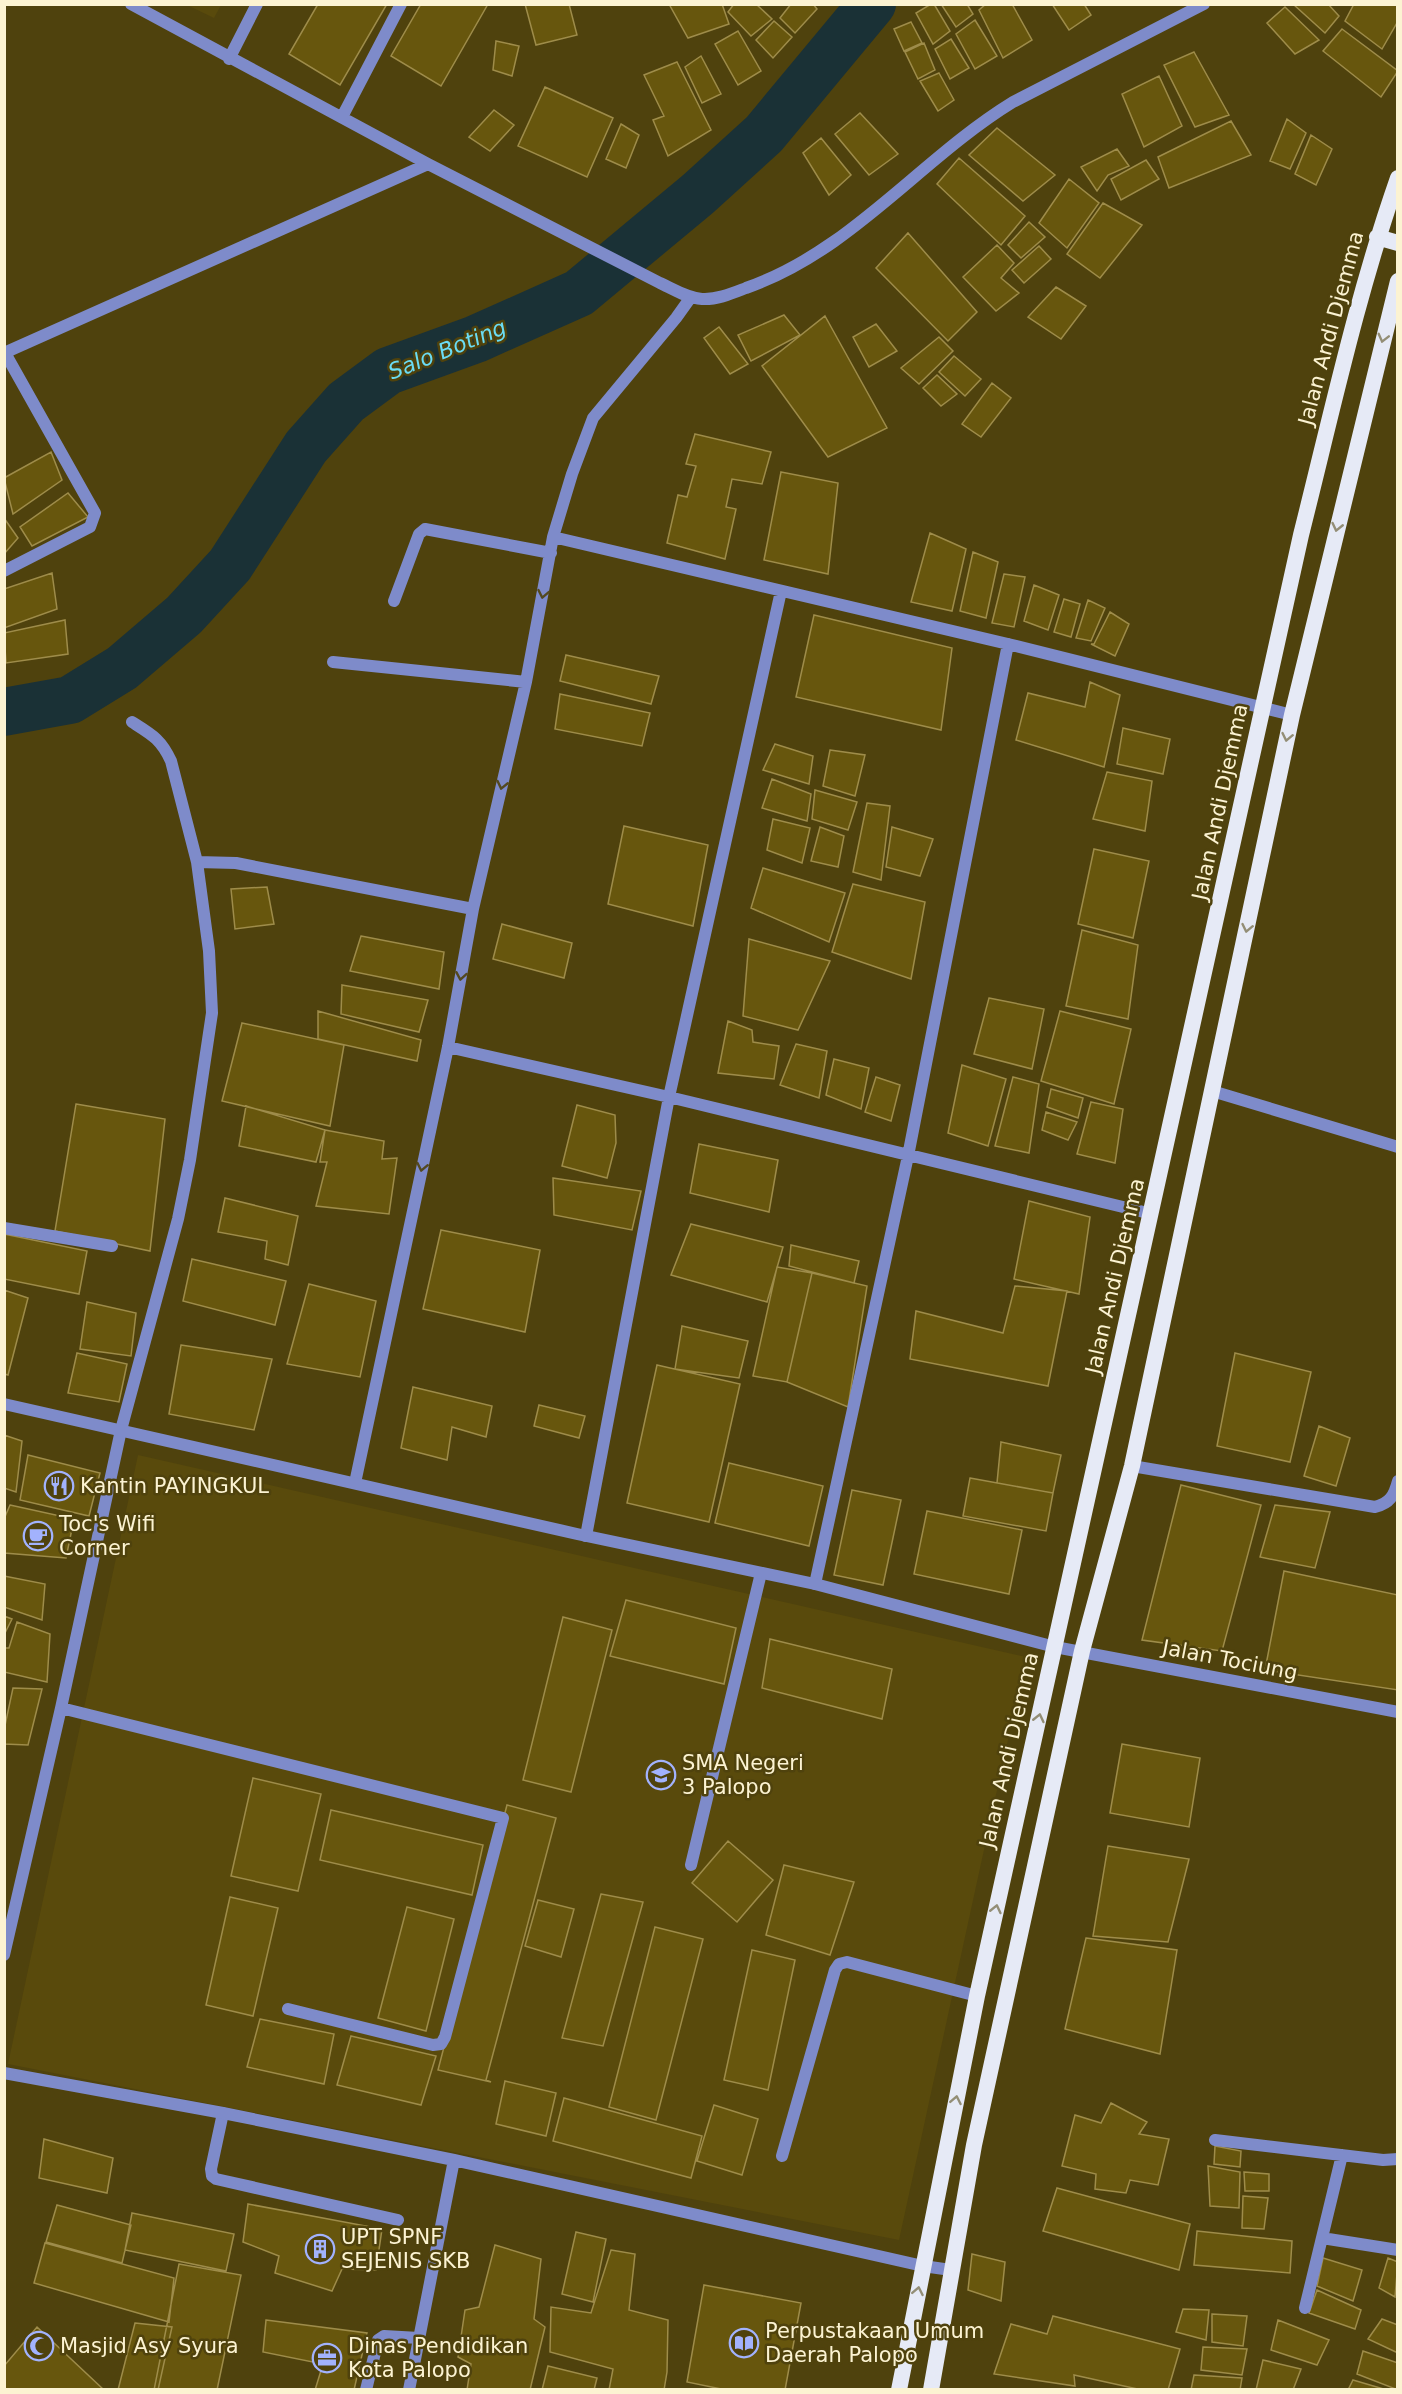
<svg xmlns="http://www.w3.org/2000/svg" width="1402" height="2394" viewBox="0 0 1402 2394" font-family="'DejaVu Sans',sans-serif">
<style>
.built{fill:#594a0c}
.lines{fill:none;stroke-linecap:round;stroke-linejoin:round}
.river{stroke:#1a3136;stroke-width:48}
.building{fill:#67560d;stroke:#9e8c4a;stroke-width:1.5}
.service{stroke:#7e8bca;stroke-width:12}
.minor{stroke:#7e8bca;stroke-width:12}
.tertiary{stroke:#7e8bca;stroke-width:12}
.trunk{stroke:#e6eaf6;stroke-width:16}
.oneway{stroke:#938e76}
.oneway2{stroke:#544920}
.labels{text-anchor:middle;stroke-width:5;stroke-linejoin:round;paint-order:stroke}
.street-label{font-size:21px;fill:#fcf3d2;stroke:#4f420d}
.poi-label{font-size:21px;fill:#fcf3d2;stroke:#4f420d;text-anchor:start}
.water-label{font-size:22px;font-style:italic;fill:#6adcf5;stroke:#4f420d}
</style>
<rect width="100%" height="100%" fill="#4f420d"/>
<path class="built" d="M187,5H221L214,18Z
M138,1455L1026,1657L899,2240L8,2064Z"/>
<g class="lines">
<path class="river" d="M4,712L70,700L122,668L184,615L230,565L306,447L346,402L388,371L476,339L579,293L698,194L764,134L872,4"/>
</g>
<path class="building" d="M318,4H387L340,85L289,54Z
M421,4H488L441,86L391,56Z
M525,4H569L577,35L536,45Z
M669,4H722L729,24L688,38Z
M734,4H756L772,19L751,36L728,12Z
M791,4H813L817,9L795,33L780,18Z
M931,4H934L950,31L933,44L916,13Z
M941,4H967L973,14L956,27Z
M986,4H1012L1032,40L1003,58L979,10Z
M1052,4H1084L1091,15L1069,30Z
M1293,4H1328L1339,16L1325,33Z
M1354,4L1398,5V21L1382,49L1345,21Z
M1285,7L1319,40L1295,54L1267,23Z
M975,20L997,56L975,69L956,34Z
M774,21L792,37L773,58L756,40Z
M911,22L922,43L904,51L894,29Z
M1342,29L1398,71L1381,97L1323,51Z
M738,31L761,71L738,85L715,44Z
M951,39L969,68L950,79L935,49Z
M496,41L519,46L512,76L493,70Z
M924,43L935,70L918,79L905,52Z
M1194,52L1229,115L1195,127L1164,65Z
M701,56L721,94L702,103L685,67Z
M677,62L711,130L668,156L653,120L664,116L644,75Z
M939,73L954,100L938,111L920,81Z
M1159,76L1182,126L1144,147L1122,94Z
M545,87L613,118L587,177L518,146Z
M494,110L514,125L490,151L469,137Z
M860,113L898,154L869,175L835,134Z
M1287,119L1306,133L1290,169L1270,161Z
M1231,121L1251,155L1169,188L1158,157Z
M621,124L639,135L626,168L606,159Z
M997,128L1055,175L1023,201L969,155Z
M1311,135L1332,149L1316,185L1295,174Z
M821,138L851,175L829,195L803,153Z
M1117,149L1129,166L1108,175L1097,191L1081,167Z
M959,158L1025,216L1001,245L937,184Z
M1146,160L1159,179L1121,200L1111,179Z
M1069,179L1099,203L1067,248L1039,223Z
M1103,203L1142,225L1100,278L1067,254Z
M1029,222L1045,237L1021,258L1008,245Z
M908,233L977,312L948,341L876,268Z
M997,245L1014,263L1001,278L1019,293L996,311L963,277Z
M1039,246L1051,259L1024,283L1012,270Z
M1056,287L1086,306L1061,339L1028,317Z
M784,315L800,335L751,361L738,335Z
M825,316L887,428L828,457L762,366Z
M876,324L897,351L869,367L853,337Z
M719,327L748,364L730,374L704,338Z
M939,337L953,351L919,384L901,368Z
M954,356L981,379L965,396L939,372Z
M937,375L957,394L941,406L923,388Z
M992,383L1011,398L981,437L962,424Z
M695,434L771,452L762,484L732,479L726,507L736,509L725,559L667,543L678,495L687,497L696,466L686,464Z
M51,452L62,480L13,514L4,478Z
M781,472L838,483L828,574L764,560Z
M68,493L88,517L32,546L20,527Z
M4,518L18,538L4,554Z
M930,533L966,549L952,611L911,602Z
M973,552L998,562L986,618L960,611Z
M52,573L57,609L4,628V589Z
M1004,574L1025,577L1014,627L992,623Z
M1034,585L1059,595L1048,630L1024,621Z
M1064,599L1080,604L1071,637L1054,632Z
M1088,600L1105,608L1091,641L1076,638Z
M1110,612L1129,624L1115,656L1091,644H1094Z
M814,615L952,648L941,730L796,697Z
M65,620L68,654L6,663L4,633Z
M566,655L659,676L651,704L560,681Z
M1090,682L1120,695L1104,767L1016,740L1028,693L1085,707Z
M560,694L650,713L642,746L555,729Z
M1123,728L1170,739L1163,774L1117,764Z
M775,744L813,756L809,784L763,770Z
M830,750L865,755L855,796L823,786Z
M1107,772L1152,781L1145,831L1093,819Z
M772,779L811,794L807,821L762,808Z
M815,790L857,802L848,830L812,819Z
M867,803L890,806L881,880L853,872Z
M773,819L810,828L802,863L767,850Z
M624,826L708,845L693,926L608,904Z
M820,827L844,836L838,867L811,861Z
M892,827L933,839L920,876L886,867Z
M1094,849L1149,861L1133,938L1078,924Z
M763,868L845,893L829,942L751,908Z
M853,884L925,902L911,979L832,952Z
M267,887L274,924L235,929L231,889Z
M502,924L572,943L564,978L493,959Z
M1082,930L1138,945L1128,1019L1066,1006Z
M361,936L444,952L439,989L350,971Z
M749,939L830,961L798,1030L743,1016Z
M342,985L428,1000L419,1032L341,1014Z
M989,998L1044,1009L1032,1069L974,1054Z
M318,1011L421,1040L417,1061L318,1039Z
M1060,1011L1131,1029L1114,1104L1041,1081Z
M728,1021L752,1030L753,1042L779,1046L774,1079L718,1073Z
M242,1023L344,1045L330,1126L222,1101Z
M796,1044L827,1051L819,1098L780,1085Z
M834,1059L869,1068L861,1109L826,1095Z
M962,1065L1006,1079L988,1146L948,1133Z
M876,1077L900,1085L891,1121L865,1112Z
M1013,1077L1039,1084L1029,1153L995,1146Z
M1051,1089L1083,1098L1078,1118L1047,1107Z
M1091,1102L1123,1109L1115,1163L1077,1154Z
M76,1104L165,1119L150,1251L55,1231Z
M577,1105L615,1115L616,1143L607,1178L562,1166Z
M246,1106L325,1130L316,1162L239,1146Z
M1046,1112L1077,1122L1068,1140L1042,1130Z
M325,1130L384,1141L382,1159L397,1158L389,1214L316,1206L327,1162H320Z
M699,1144L778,1160L769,1212L690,1193Z
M553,1178L641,1191L632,1230L554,1215Z
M225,1198L298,1216L288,1265L265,1259L267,1241L218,1232Z
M1029,1201L1090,1217L1079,1294L1014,1279Z
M691,1224L783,1247L767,1302L671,1275Z
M441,1230L540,1250L525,1332L423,1309Z
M4,1234L87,1251L79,1294L4,1279Z
M791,1245L859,1261L854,1283L789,1266Z
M192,1259L286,1281L275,1325L183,1301Z
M777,1267L812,1273L787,1382L753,1376Z
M812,1273L867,1286L848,1407L787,1382Z
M309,1284L376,1301L360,1377L287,1364Z
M1015,1286L1067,1291L1048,1386L910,1359L916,1311L1003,1333Z
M4,1290L28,1298L8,1375L4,1374Z
M87,1302L136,1313L131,1356L80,1349Z
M682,1326L748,1341L739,1378L675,1369Z
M181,1345L272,1359L254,1430L169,1414Z
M77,1353L127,1364L119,1402L68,1393Z
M1235,1353L1311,1372L1290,1462L1217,1446Z
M657,1365L740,1384L709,1522L627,1503Z
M413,1387L492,1406L486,1437L452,1427L447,1460L401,1448Z
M539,1405L585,1416L579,1438L534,1426Z
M1319,1426L1350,1438L1336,1486L1304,1476Z
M4,1435L22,1441L16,1492L4,1488Z
M1001,1442L1061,1455L1053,1493L997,1483Z
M28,1455L100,1473L89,1516L20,1500Z
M729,1463L823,1486L809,1546L715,1523Z
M970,1478L1053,1493L1046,1531L963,1516Z
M1181,1485L1261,1505L1222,1651L1142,1640Z
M852,1490L901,1500L883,1585L834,1575Z
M10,1505L74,1519L66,1558L4,1553V1519Z
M1275,1505L1330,1512L1315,1568L1260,1557Z
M927,1511L1022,1530L1009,1594L914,1574Z
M1284,1571L1398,1595V1690L1265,1670Z
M4,1576L45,1584L42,1620L4,1607Z
M626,1600L736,1628L724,1684L610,1656Z
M4,1616L12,1619L4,1635Z
M563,1617L612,1630L571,1792L523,1780Z
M17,1622L50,1634L47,1682L4,1672V1648H9Z
M770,1639L892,1669L882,1719L762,1688Z
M13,1688L42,1689L28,1745L4,1744V1730Z
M1122,1744L1200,1758L1189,1827L1110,1813Z
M253,1778L321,1794L298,1891L231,1876Z
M507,1805L556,1818L486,2080L491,2082L438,2070Z
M331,1810L483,1845L472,1895L320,1860Z
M728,1841L773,1880L737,1922L692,1883Z
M1108,1846L1189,1859L1168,1942L1093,1936Z
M784,1865L854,1882L830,1955L766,1935Z
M601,1894L643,1902L603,2046L562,2038Z
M230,1897L278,1908L253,2016L206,2005Z
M538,1900L574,1909L561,1957L525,1946Z
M407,1907L454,1919L426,2031L378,2018Z
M655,1927L703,1939L656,2120L609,2107Z
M1086,1938L1177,1950L1160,2054L1065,2029Z
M752,1950L795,1960L768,2090L724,2080Z
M260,2019L334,2034L324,2084L247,2067Z
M351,2036L436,2056L421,2105L337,2085Z
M505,2081L556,2093L546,2136L496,2124Z
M564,2098L702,2136L691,2178L553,2141Z
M1111,2103L1147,2122L1139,2134L1169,2139L1158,2185L1130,2180L1126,2193L1095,2189L1096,2174L1062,2166L1075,2115L1101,2123Z
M714,2105L758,2119L742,2175L697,2161Z
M44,2139L113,2158L107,2193L39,2178Z
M1215,2146L1241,2151L1240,2167L1214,2164Z
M1208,2166L1240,2172L1239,2208L1210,2206Z
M1244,2172L1269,2174V2191H1245Z
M1057,2188L1190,2224L1179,2270L1043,2231Z
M1243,2196L1268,2198L1264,2229L1242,2228Z
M248,2204L382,2229L376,2270L342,2269L332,2291L275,2273L279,2256L243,2242Z
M57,2205L131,2225L122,2263L46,2242Z
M132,2213L234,2234L226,2271L125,2250Z
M1197,2231L1292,2241L1290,2273L1194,2265Z
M576,2232L606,2239L593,2302L562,2294Z
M45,2243L174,2278L169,2322L34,2283Z
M495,2245L541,2259L534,2319L545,2327L530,2390H467L471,2364L458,2357L465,2310L479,2307Z
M611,2250L635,2254L629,2310L668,2320L667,2372L664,2390H609L613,2369L550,2352L551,2307L591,2313Z
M972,2254L1005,2262L1001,2301L968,2290Z
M1323,2258L1362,2270L1353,2301L1317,2286Z
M1388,2258L1398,2262L1395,2297L1379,2288Z
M179,2264L241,2275L217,2390H154Z
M704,2285L801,2303L785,2390H726L687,2382Z
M1317,2290L1361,2310L1355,2329L1309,2313Z
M1183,2309L1209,2310L1206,2340L1176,2332Z
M1212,2314L1247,2316L1243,2346L1212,2342Z
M1053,2316L1180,2349L1168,2390H1142L1074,2375L1075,2386L994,2374L1011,2324L1047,2334Z
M1382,2319L1398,2325V2353L1368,2339Z
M266,2320L367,2333L354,2390H315L323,2364L263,2352Z
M1278,2320L1329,2340L1317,2365L1271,2350Z
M135,2323L172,2327L158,2390H118Z
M37,2327L104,2390H4V2366Z
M1203,2347L1247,2349L1242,2375L1201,2370Z
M1363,2351L1398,2363V2390L1357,2374Z
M1263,2360L1301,2369L1293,2390H1256Z
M548,2366L597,2378L594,2390H542Z
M1194,2375L1242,2378L1240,2390H1191Z
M1353,2380L1387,2390H1348Z"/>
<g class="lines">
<path class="service" d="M223,2113L211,2169L212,2176L216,2179L398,2220
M366,2390L378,2340L384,2336L419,2338"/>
<path class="minor" d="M131,4L428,164L660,283C673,289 687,298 702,299C717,300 733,293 746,288C852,251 920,159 1013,102L1204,4
M229,59L257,4
M342,117L401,4
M4,353L428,164
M553,537L1008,644L1292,715
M4,571L90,527L95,513L5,353
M394,601L419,534L425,529L551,553
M333,662L526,682
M132,722C151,734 161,739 171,761L197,862L236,863L473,909
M448,1047L669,1097L1152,1214
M1212,1091L1398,1147
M4,1228L112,1246
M1132,1466L1375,1507C1390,1503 1394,1496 1398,1481
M355,1483L448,1047L473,909L526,682L553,537L572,474L593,418L676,318L691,297
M586,1536L669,1097L781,591
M815,1584L908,1156L1008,644
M61,1708L503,1818L445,2037L441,2044L433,2045L288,2009
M691,1865L761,1573
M4,1955L61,1708L121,1430L178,1219L190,1160L212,1013L209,951L197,862
M4,2073L223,2113L454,2160L923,2266L951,2270
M1215,2140L1383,2160L1398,2159
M782,2156L835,1970L839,1964L847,1962L977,1996
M1322,2238L1398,2250
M1305,2308L1342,2155
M409,2390L454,2160"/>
<path class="tertiary" d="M4,1404L577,1534L815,1584L1055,1647L1398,1712"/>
<path class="trunk" d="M1377,237L1398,243
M899,2390L977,1996L1301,535C1331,416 1357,295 1398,178
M931,2390L974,2145L1082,1651L1132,1466L1292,715L1398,281"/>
</g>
<defs><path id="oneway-chevron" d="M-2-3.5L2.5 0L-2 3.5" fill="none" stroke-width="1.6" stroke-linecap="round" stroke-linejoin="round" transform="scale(1.5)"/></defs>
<g class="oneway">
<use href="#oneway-chevron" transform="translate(1383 338) rotate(104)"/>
<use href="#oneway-chevron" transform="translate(1337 527) rotate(103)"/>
<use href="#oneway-chevron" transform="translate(1287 737) rotate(102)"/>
<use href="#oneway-chevron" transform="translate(1247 928) rotate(102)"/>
<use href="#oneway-chevron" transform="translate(1039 1718) rotate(-77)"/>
<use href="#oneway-chevron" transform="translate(996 1909) rotate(-77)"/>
<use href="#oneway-chevron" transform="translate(956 2100) rotate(-79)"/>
<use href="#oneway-chevron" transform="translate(918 2291) rotate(-79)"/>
</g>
<g class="oneway2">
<use href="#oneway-chevron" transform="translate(543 594) rotate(101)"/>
<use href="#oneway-chevron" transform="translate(502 785) rotate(103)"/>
<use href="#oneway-chevron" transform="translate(461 976) rotate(100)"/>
<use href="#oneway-chevron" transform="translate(422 1167) rotate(102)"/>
</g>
<defs>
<g id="restaurant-ring" transform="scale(1.5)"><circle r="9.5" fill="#4f420d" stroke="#a2b2fd" stroke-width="1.5"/><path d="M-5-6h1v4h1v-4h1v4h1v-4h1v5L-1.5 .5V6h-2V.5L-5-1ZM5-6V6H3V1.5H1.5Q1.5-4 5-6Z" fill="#a2b2fd"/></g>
<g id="cafe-ring" transform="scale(1.5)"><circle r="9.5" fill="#4f420d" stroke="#a2b2fd" stroke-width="1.5"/><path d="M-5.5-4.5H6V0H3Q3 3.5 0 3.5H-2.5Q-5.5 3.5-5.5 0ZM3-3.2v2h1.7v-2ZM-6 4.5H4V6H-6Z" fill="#a2b2fd"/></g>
<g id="school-ring" transform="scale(1.5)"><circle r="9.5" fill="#4f420d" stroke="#a2b2fd" stroke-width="1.5"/><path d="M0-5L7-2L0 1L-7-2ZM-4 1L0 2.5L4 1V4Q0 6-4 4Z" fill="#a2b2fd"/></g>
<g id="building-ring" transform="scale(1.5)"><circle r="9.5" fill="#4f420d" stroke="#a2b2fd" stroke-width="1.5"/><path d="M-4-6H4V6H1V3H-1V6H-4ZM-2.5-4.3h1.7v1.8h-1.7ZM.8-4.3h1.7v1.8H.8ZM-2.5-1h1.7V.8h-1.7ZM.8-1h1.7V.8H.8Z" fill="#a2b2fd"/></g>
<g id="library-ring" transform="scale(1.5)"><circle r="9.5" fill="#4f420d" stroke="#a2b2fd" stroke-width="1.5"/><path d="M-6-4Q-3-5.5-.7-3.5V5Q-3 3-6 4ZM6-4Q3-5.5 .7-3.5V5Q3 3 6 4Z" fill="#a2b2fd"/></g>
<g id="mosque-ring" transform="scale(1.5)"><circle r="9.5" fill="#4f420d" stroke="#a2b2fd" stroke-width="1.5"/><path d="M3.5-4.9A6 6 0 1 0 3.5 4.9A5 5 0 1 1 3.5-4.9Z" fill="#a2b2fd"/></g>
<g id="office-ring" transform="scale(1.5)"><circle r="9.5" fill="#4f420d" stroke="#a2b2fd" stroke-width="1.5"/><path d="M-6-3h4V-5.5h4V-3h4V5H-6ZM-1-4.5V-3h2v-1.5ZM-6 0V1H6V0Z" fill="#a2b2fd"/></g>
</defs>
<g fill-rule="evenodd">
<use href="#restaurant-ring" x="59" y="1486"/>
<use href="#cafe-ring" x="38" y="1536"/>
<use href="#school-ring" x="661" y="1775"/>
<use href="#building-ring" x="320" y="2249"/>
<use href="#library-ring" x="744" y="2343"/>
<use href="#mosque-ring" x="39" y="2346"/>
<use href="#office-ring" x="327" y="2358"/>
</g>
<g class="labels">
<g class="street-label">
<text transform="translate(1331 328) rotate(-75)" y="7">Jalan Andi Djemma</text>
<text transform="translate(1220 802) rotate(-78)" y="7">Jalan Andi Djemma</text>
<text transform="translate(1115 1276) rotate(-77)" y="7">Jalan Andi Djemma</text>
<text transform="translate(1230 1660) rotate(11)" y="7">Jalan Tociung</text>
<text transform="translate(1009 1750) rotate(-77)" y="7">Jalan Andi Djemma</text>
</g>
<g class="poi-label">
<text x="80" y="1493">Kantin PAYINGKUL</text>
<text x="59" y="1531">Toc's Wifi<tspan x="59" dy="24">Corner</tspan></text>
<text x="682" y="1770">SMA Negeri<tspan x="682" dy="24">3 Palopo</tspan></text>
<text x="341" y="2244">UPT SPNF<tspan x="341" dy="24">SEJENIS SKB</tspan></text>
<text x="765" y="2338">Perpustakaan Umum<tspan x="765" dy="24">Daerah Palopo</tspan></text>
<text x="60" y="2353">Masjid Asy Syura</text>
<text x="348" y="2353">Dinas Pendidikan<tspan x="348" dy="24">Kota Palopo</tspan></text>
</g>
<g class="water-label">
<text transform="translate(447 349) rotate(-22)" y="8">Salo Boting</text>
</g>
</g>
<rect width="1402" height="2394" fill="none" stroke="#fcf3d2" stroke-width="12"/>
</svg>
